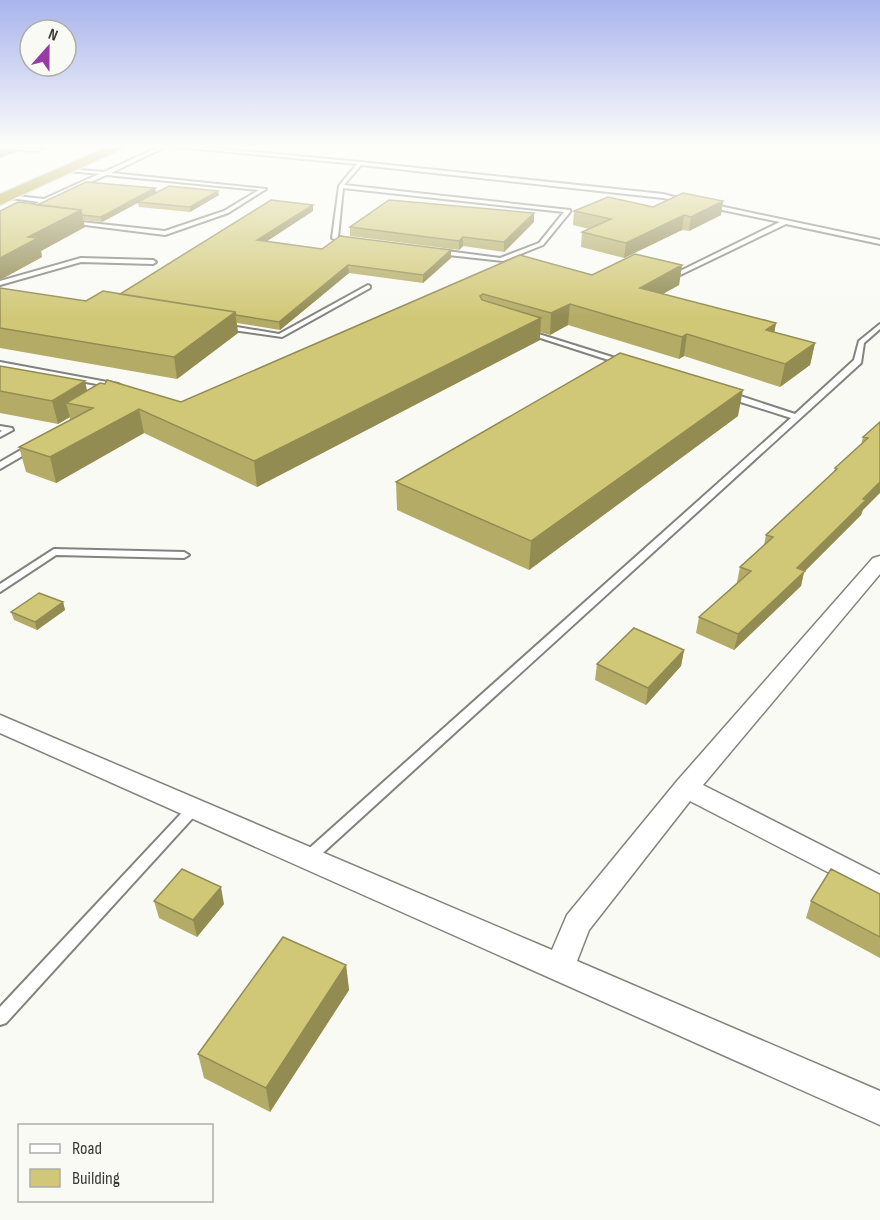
<svg xmlns="http://www.w3.org/2000/svg" width="880" height="1220" viewBox="0 0 880 1220" font-family="'Sofia Sans Condensed',sans-serif">
<style>
.lines{fill:none;stroke-linecap:round;stroke-linejoin:round}
.lane-casing{stroke:#82827e;stroke-width:4}
.street-casing{stroke:#82827e;stroke-width:3}
.highway-casing{stroke:#d8d8d7;stroke-width:3}
.lane{fill:#fff;fill-rule:evenodd}
.street{fill:#fff;fill-rule:evenodd}
.highway{fill:#aca034;fill-rule:evenodd}
.wall{fill:#b4ac66}
.shaded-wall{fill:#928c53}
.building{fill:#d1c877;stroke:#928c53;stroke-width:1.5}
</style>
<rect width="100%" height="100%" fill="#fafaf5"/>
<g class="lines">
<g class="lane-casing">
<path id="lane" d="M0,146L35,149L47,146L36,151L0,148Z
M161,146H167L111,173L266,189L228,213L165,235L69,223L72,221L165,231L224,211L259,190L106,175L27,212L25,209L39,202L4,197L7,195L44,199L99,174L69,171L67,169L104,172Z
M168,146H189L360,162L663,194L689,201L686,203L663,198L361,165L344,185L570,210V212L543,245L503,261L439,254L436,252L439,250L500,258L539,243L564,212L343,188L338,237L355,240C350,243 337,241 332,238L339,186L357,164Z
M710,204L880,240V244L786,224L678,276H674V274L780,222L708,207Z
M81,258L153,260L156,262L153,264L81,262L0,285V281Z
M368,285L370,286V288L282,337L225,329L222,327L225,325L279,334Z
M880,324V329L864,343L861,363L314,861L309,862L304,861L302,857L304,853L791,418L725,397V393H731L795,414L854,360L859,341Z
M525,331H529L628,362L621,364L525,333Z
M0,362L118,384L122,386L118,388L0,366Z
M0,426L12,428L13,430L0,437V432L2,431L0,430Z
M33,443L37,446L36,448L0,469V462Z
M54,549L184,552L189,555L184,558L56,555L0,592V584Z
M195,802L200,804L202,807L200,810L6,1023L0,1025V1007L190,804Z"/>
</g>
<g class="street-casing">
<path id="street" d="M880,556V574L703,785L880,875V899L690,801L589,930L577,961L880,1091V1125L0,733V715L552,950L567,915L677,781L873,558Z"/>
</g>
<g class="highway-casing">
<path id="highway" d="M109,146H128L0,205V194Z"/>
</g>
<use href="#lane" class="lane"/>
<use href="#street" class="street"/>
<use href="#highway" class="highway"/>
</g>
<path class="wall" d="M155,188L156,193L219,195L190,212L139,207L138,203L102,222L83,220L85,227L41,251L42,257L0,280V211L37,204Z
M723,201L721,215L689,231L682,230L624,258L581,247L582,232L589,229L573,225L574,211L653,207Z
M313,211L267,241L322,249L451,258L423,283L349,273L280,330L237,323L238,333L177,379L0,348V288L86,301L120,294Z
M534,213V222L504,252L463,246L459,250L350,236V227Z
M520,255L592,275L682,265L679,285L663,294L776,323L774,332L815,343L810,365L780,387L684,356L679,359L568,325L550,335L540,332V340L257,487L144,433L56,483L26,472L19,447L70,420V417L58,424L0,413V366L87,391L181,402Z
M738,416L529,570L397,510L396,482Z
M880,422L861,515L804,572L801,586L734,650L696,633L699,617L738,582H737L740,567L764,545L766,535L834,472L835,468L861,445L863,437Z
M63,602L65,610L37,630L14,620L11,612Z
M684,650L681,666L646,705L595,680L597,664Z
M880,894V958L806,918L811,901Z
M154,901L224,904L197,937L159,918Z
M346,965L349,990L270,1112L204,1078L198,1054Z"/>
<path class="shaded-wall" d="M11,146H15L16,152L0,158V151Z
M155,188L156,193L102,222L101,217Z
M218,191L219,195L190,212V207Z
M723,201L721,215L689,231L691,217Z
M313,205V211L258,247L257,240Z
M81,210L85,227L41,251L42,257L0,280V258L28,237Z
M534,213V222L504,252V242Z
M684,215L682,230L624,258L626,243Z
M463,237V246L459,250V241Z
M451,250V258L423,283V275Z
M348,265L349,273L280,330L279,322Z
M682,265L679,285L637,308L640,288Z
M570,304L568,325L550,335L551,313Z
M235,312L238,333L177,379L174,357Z
M541,318L540,340L257,487L254,461Z
M776,323L772,345L766,330Z
M687,334L684,356L679,359L682,337Z
M815,343L810,365L780,387L785,364Z
M85,381L90,404L66,403L70,417L58,424L52,401Z
M743,390L738,416L529,570L531,541Z
M139,409L144,433L56,483L50,457Z
M880,482V493L863,510L861,515L804,572L801,586L734,650L738,634L797,568Z
M63,602L65,610L37,630L35,622Z
M684,650L681,666L646,705L648,688Z
M221,887L224,904L197,937L193,920Z
M346,965L349,990L270,1112L266,1088Z"/>
<path class="building" d="M0,146H11L0,151Z
M86,182L155,188L101,217L82,215L81,210L37,205Z
M169,186L218,191L190,207L138,202Z
M683,193L723,201L691,217L684,215L626,243L582,232L611,219L574,211L608,197L653,207Z
M271,200L313,205L257,240L322,249L340,236L451,250L423,275L348,265L279,322L236,315L235,312L120,294Z
M389,200L534,213L504,242L463,237L459,241L350,227Z
M18,202L81,210L28,237L38,238L0,258V211Z
M635,254L682,265L640,288L776,323L766,330L815,343L785,364L687,334L682,337L570,304L551,313L483,294L480,296L482,300L541,318L254,461L139,409L50,457L19,447L93,408L66,403L100,383L105,384L107,380L181,402L520,255L592,275Z
M0,288L86,301L103,291L235,312L174,357L0,328Z
M620,353L743,390L531,541L396,482Z
M0,366L85,381L52,401L0,391Z
M880,422V482L863,499L866,500L797,568L805,571L738,634L699,617L751,571L740,567L773,537L766,535L837,469L835,468L868,438L863,437Z
M39,593L63,602L35,622L11,612Z
M634,628L684,650L648,688L597,664Z
M182,869L221,887L193,920L154,901Z
M831,869L880,894V937L811,901Z
M283,937L346,965L266,1088L198,1054Z"/>
<linearGradient id="sky" x2="0" y2="1"><stop stop-color="#a9b4ec"/><stop offset="0.46" stop-color="#fdfdfa"/><stop offset="1" stop-color="#fdfdfa" stop-opacity="0"/></linearGradient>
<rect width="880" height="317" fill="url(#sky)"/>
<rect x="18" y="1124" width="195" height="78" fill="#fafaf5" stroke="#adadaa" stroke-width="1.5"/>
<rect x="30" y="1144" width="30" height="9" fill="#ffffff" stroke="#adadaa" stroke-width="1.5"/>
<text x="72" y="1154" font-size="18" fill="#3a3a39">Road</text>
<rect x="30" y="1169" width="30" height="18" fill="#d1c877" stroke="#adadaa" stroke-width="1.5"/>
<text x="72" y="1184" font-size="18" fill="#3a3a39">Building</text>
<g transform="translate(48 48) rotate(21)"><circle r="28" fill="#fafaf5" stroke="#adadaa" stroke-width="1.5"/>
<path d="M0-4.5L10 22L0 15L-10 22Z" fill="#983ba5"/>
<text y="-9" font-size="16" font-weight="bold" text-anchor="middle" fill="#3a3a39">N</text>
</g>
</svg>
